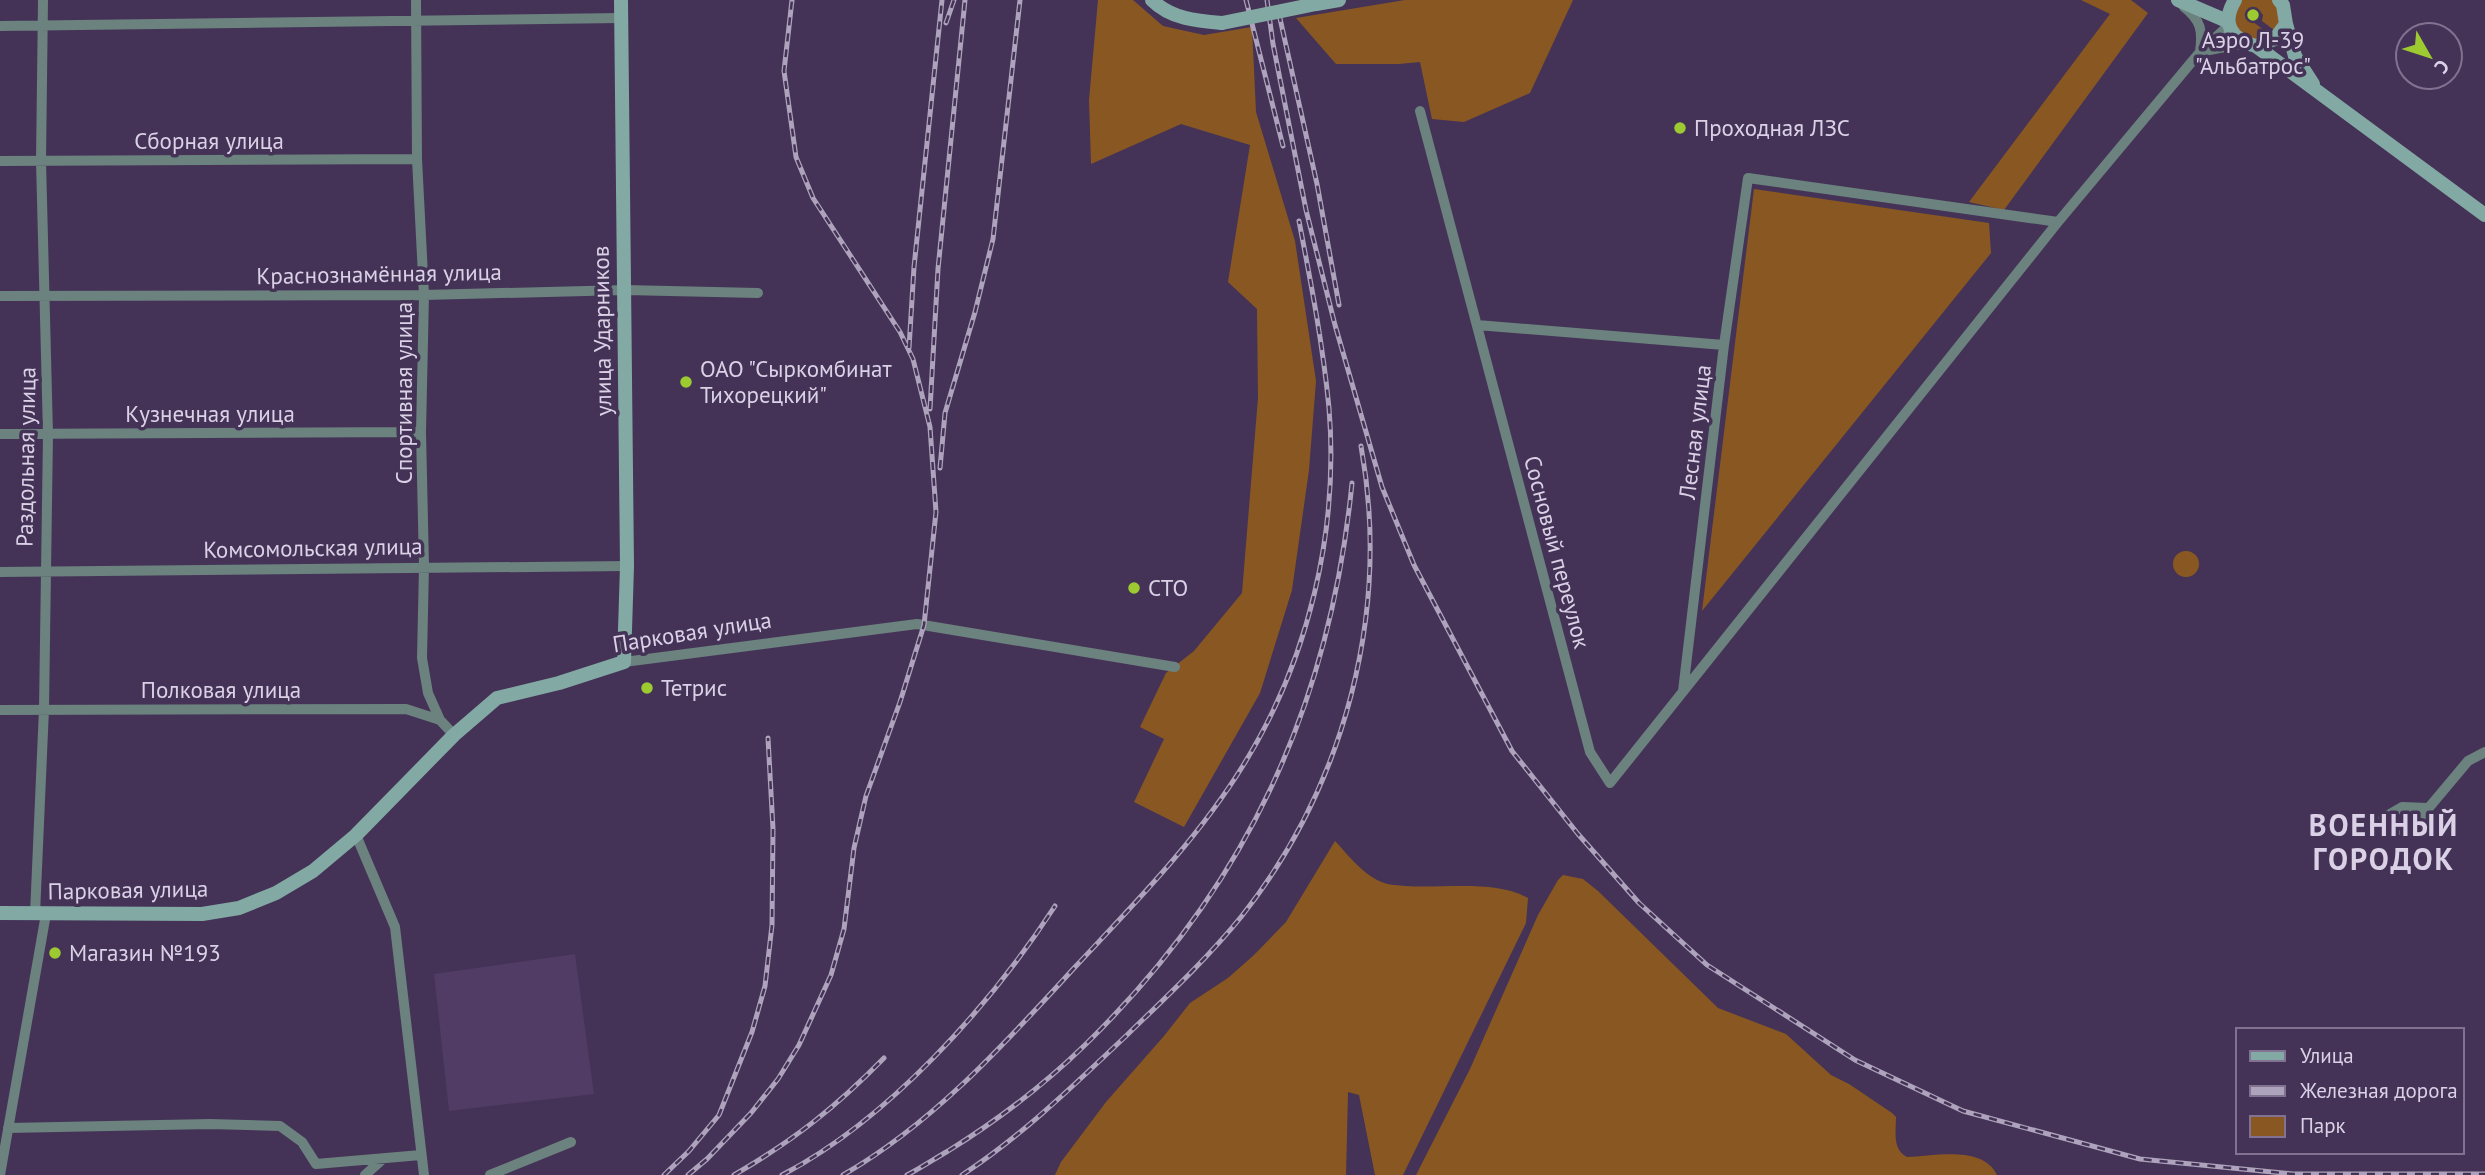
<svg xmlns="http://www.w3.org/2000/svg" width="2485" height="1175" viewBox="0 0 2485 1175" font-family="'PT Sans',sans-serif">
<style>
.built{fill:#503c65}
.green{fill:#895822}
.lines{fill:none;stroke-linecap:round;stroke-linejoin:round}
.minor{stroke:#6b827f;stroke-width:10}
.secondary{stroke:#83a9a4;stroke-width:14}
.rail-casing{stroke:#aea3bd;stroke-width:5}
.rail{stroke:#443356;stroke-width:2.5;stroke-dasharray:8;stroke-linecap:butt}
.secondary-bridge{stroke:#83a9a4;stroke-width:14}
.poi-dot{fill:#9dca30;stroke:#443356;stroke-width:2.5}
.labels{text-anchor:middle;stroke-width:7;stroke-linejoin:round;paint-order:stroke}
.poi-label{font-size:23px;fill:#dad1e7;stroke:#443356;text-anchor:start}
.street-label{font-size:23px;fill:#dad1e7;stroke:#443356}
.district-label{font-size:30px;font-weight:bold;letter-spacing:2px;fill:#dad1e7;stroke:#443356}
</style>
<rect width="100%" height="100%" fill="#443356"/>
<path class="built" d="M575,954L594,1094L449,1111L434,974Z"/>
<path class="green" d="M1098,0H1133L1163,26L1204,35L1252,27L1256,112L1295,241L1316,381L1309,470L1292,590L1260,693L1184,827L1134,802L1164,739L1140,727L1166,673L1194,651L1242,593L1258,398L1257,309L1228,282L1250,145L1181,124L1091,164L1089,100Z
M1405,0H1573L1530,93L1464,122L1432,119L1420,62L1399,64H1336L1296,18Z
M2081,0H2131L2148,13L2004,210L1969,202L2110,14Z
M2239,0H2273L2282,18L2274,30L2262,21L2263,15L2259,10L2250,8L2245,16L2268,33L2269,39L2254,42L2236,30L2235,6Z
M1754,189L1989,223L1991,253L1702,611Z
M2173 564a13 13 0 1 1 26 0a13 13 0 1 1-26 0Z
M1335,841C1349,856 1364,876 1384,883C1390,885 1398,885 1405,886C1443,889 1494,879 1528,898L1526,923L1403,1175H1375L1359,1095L1348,1092L1346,1175H1055L1061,1162L1106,1102L1164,1036L1190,1003L1228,978L1254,955L1286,922Z
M1563,875L1583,879L1598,891L1718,1008L1786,1034L1831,1075L1849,1084L1892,1113L1896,1117C1896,1132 1892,1149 1907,1157C1934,1156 1983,1145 1997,1175H1416L1470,1069L1538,915L1558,880Z"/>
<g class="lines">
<path class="minor" d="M416,0L417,159L424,295L421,432L424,566L422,658L428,693L440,720L454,735
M2184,7C2201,20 2203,31 2200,52
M0,26L621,18
M2204,51L2246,43
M1420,111L1590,752L1610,783L2058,222L2200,52L2229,25
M0,161L417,159
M0,296L424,295L625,290L758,293
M1477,325L1724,345
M0,434L421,432
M0,572L627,566
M624,662L917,624L1175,667
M1683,691L1724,345L1748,178L2058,222
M0,710L406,709L440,720
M2428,808L2402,807L2383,818L2399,830L2411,829L2468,761L2485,752
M356,835L395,927L424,1175
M35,914L44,709L48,434L41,161L43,0
M8,1128L210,1124L280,1126L302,1142L316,1164L421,1155
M0,1175L46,914
M365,1175L383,1159
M490,1175L571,1142"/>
<path class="secondary" d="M1152,0C1171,19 1197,21 1222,23
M2178,0L2227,21
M2235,0C2221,23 2231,40 2256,46L2275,39L2286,24L2283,5L2279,0
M1316,4L1339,0
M2286,24L2295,56L2313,84
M2256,46L2485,215
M0,913L202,914L239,908L276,893L313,871L356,835L454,735L497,698L559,683L624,662L627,566L621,0"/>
<g class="rail-casing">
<path id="rail" d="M1246,0L1283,146
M1267,0L1273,44L1306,210L1335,325L1382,487L1414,565L1512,751L1578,834L1639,903L1707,965L1855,1060L1963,1111L2140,1159L2293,1174H2485
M1279,14L1317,184L1339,305
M946,23L954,0
M909,348L914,267L942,0
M930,409L938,269L965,0
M940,468L945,413L975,312L993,239L1020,0
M664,1175L689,1151L719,1115L752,1032L765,986L772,925L773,829L768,738
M688,1175L707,1159L751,1113L778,1079L799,1045L831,975L844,929L854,848L866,796L900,702L924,625L936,512L930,427L913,359L900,332L813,198L796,157L784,71L792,0
M734,1175C794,1140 835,1108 884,1058
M782,1175C888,1120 990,1006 1055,906
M843,1175C935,1122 1005,1043 1076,966C1136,902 1198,839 1244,764C1309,659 1339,530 1329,408C1323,345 1311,283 1299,221
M907,1175C921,1168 934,1159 948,1151C998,1120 1044,1085 1086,1044C1246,887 1330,706 1352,483
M962,1175C1023,1135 1074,1085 1127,1035C1166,997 1206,960 1241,917C1345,786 1391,612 1361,446"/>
</g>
<use href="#rail" class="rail"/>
<path class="secondary-bridge" d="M1222,23L1316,4"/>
</g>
<g class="poi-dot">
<circle cx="2253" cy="15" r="7"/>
<circle cx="1680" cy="128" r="7"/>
<circle cx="686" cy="382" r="7"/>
<circle cx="1134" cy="588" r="7"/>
<circle cx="647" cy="688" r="7"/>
<circle cx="55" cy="953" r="7"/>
</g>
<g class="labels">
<g class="poi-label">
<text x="2253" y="48" text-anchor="middle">Аэро Л-39<tspan x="2253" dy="26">"Альбатрос"</tspan></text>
<text x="1694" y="136">Проходная ЛЗС</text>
<text x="700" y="377">ОАО "Сыркомбинат<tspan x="700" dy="26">Тихорецкий"</tspan></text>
<text x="1148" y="596">СТО</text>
<text x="661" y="696">Тетрис</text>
<text x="69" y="961">Магазин №193</text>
</g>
<g class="street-label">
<text x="209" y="149">Сборная улица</text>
<text transform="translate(379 274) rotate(-1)" y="8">Краснознамённая улица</text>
<text transform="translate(602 331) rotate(-91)" y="8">улица Ударников</text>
<text transform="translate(404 393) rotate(-90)" y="8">Спортивная улица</text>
<text x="210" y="422">Кузнечная улица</text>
<text transform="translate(1695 432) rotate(-83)" y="8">Лесная улица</text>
<text transform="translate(26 457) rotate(-89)" y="8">Раздольная улица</text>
<text transform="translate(313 548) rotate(-1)" y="8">Комсомольская улица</text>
<text transform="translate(1557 552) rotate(75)" y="8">Сосновый переулок</text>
<text transform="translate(692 632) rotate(-9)" y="8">Парковая улица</text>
<text x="221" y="698">Полковая улица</text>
<text transform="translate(128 890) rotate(-1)" y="8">Парковая улица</text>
</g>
<g class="district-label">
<text x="2384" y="836">ВОЕННЫЙ<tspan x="2384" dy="34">ГОРОДОК</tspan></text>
</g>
</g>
<rect x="2236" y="1028" width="228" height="126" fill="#443356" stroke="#807290" stroke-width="2"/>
<rect x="2250" y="1051" width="35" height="10" fill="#83a9a4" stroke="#807290" stroke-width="2"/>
<text x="2300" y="1063" font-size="21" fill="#dad1e7">Улица</text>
<rect x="2250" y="1086" width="35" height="10" fill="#aea3bd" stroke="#807290" stroke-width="2"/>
<text x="2300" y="1098" font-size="21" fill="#dad1e7">Железная дорога</text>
<rect x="2250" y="1116" width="35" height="21" fill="#895822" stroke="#807290" stroke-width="2"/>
<text x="2300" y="1133" font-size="21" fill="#dad1e7">Парк</text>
<g transform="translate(2429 56) rotate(129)"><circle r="33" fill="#443356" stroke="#807290" stroke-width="2"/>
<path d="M0-5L12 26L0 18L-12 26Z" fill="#9dca30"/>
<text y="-10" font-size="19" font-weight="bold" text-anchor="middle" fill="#dad1e7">С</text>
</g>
</svg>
